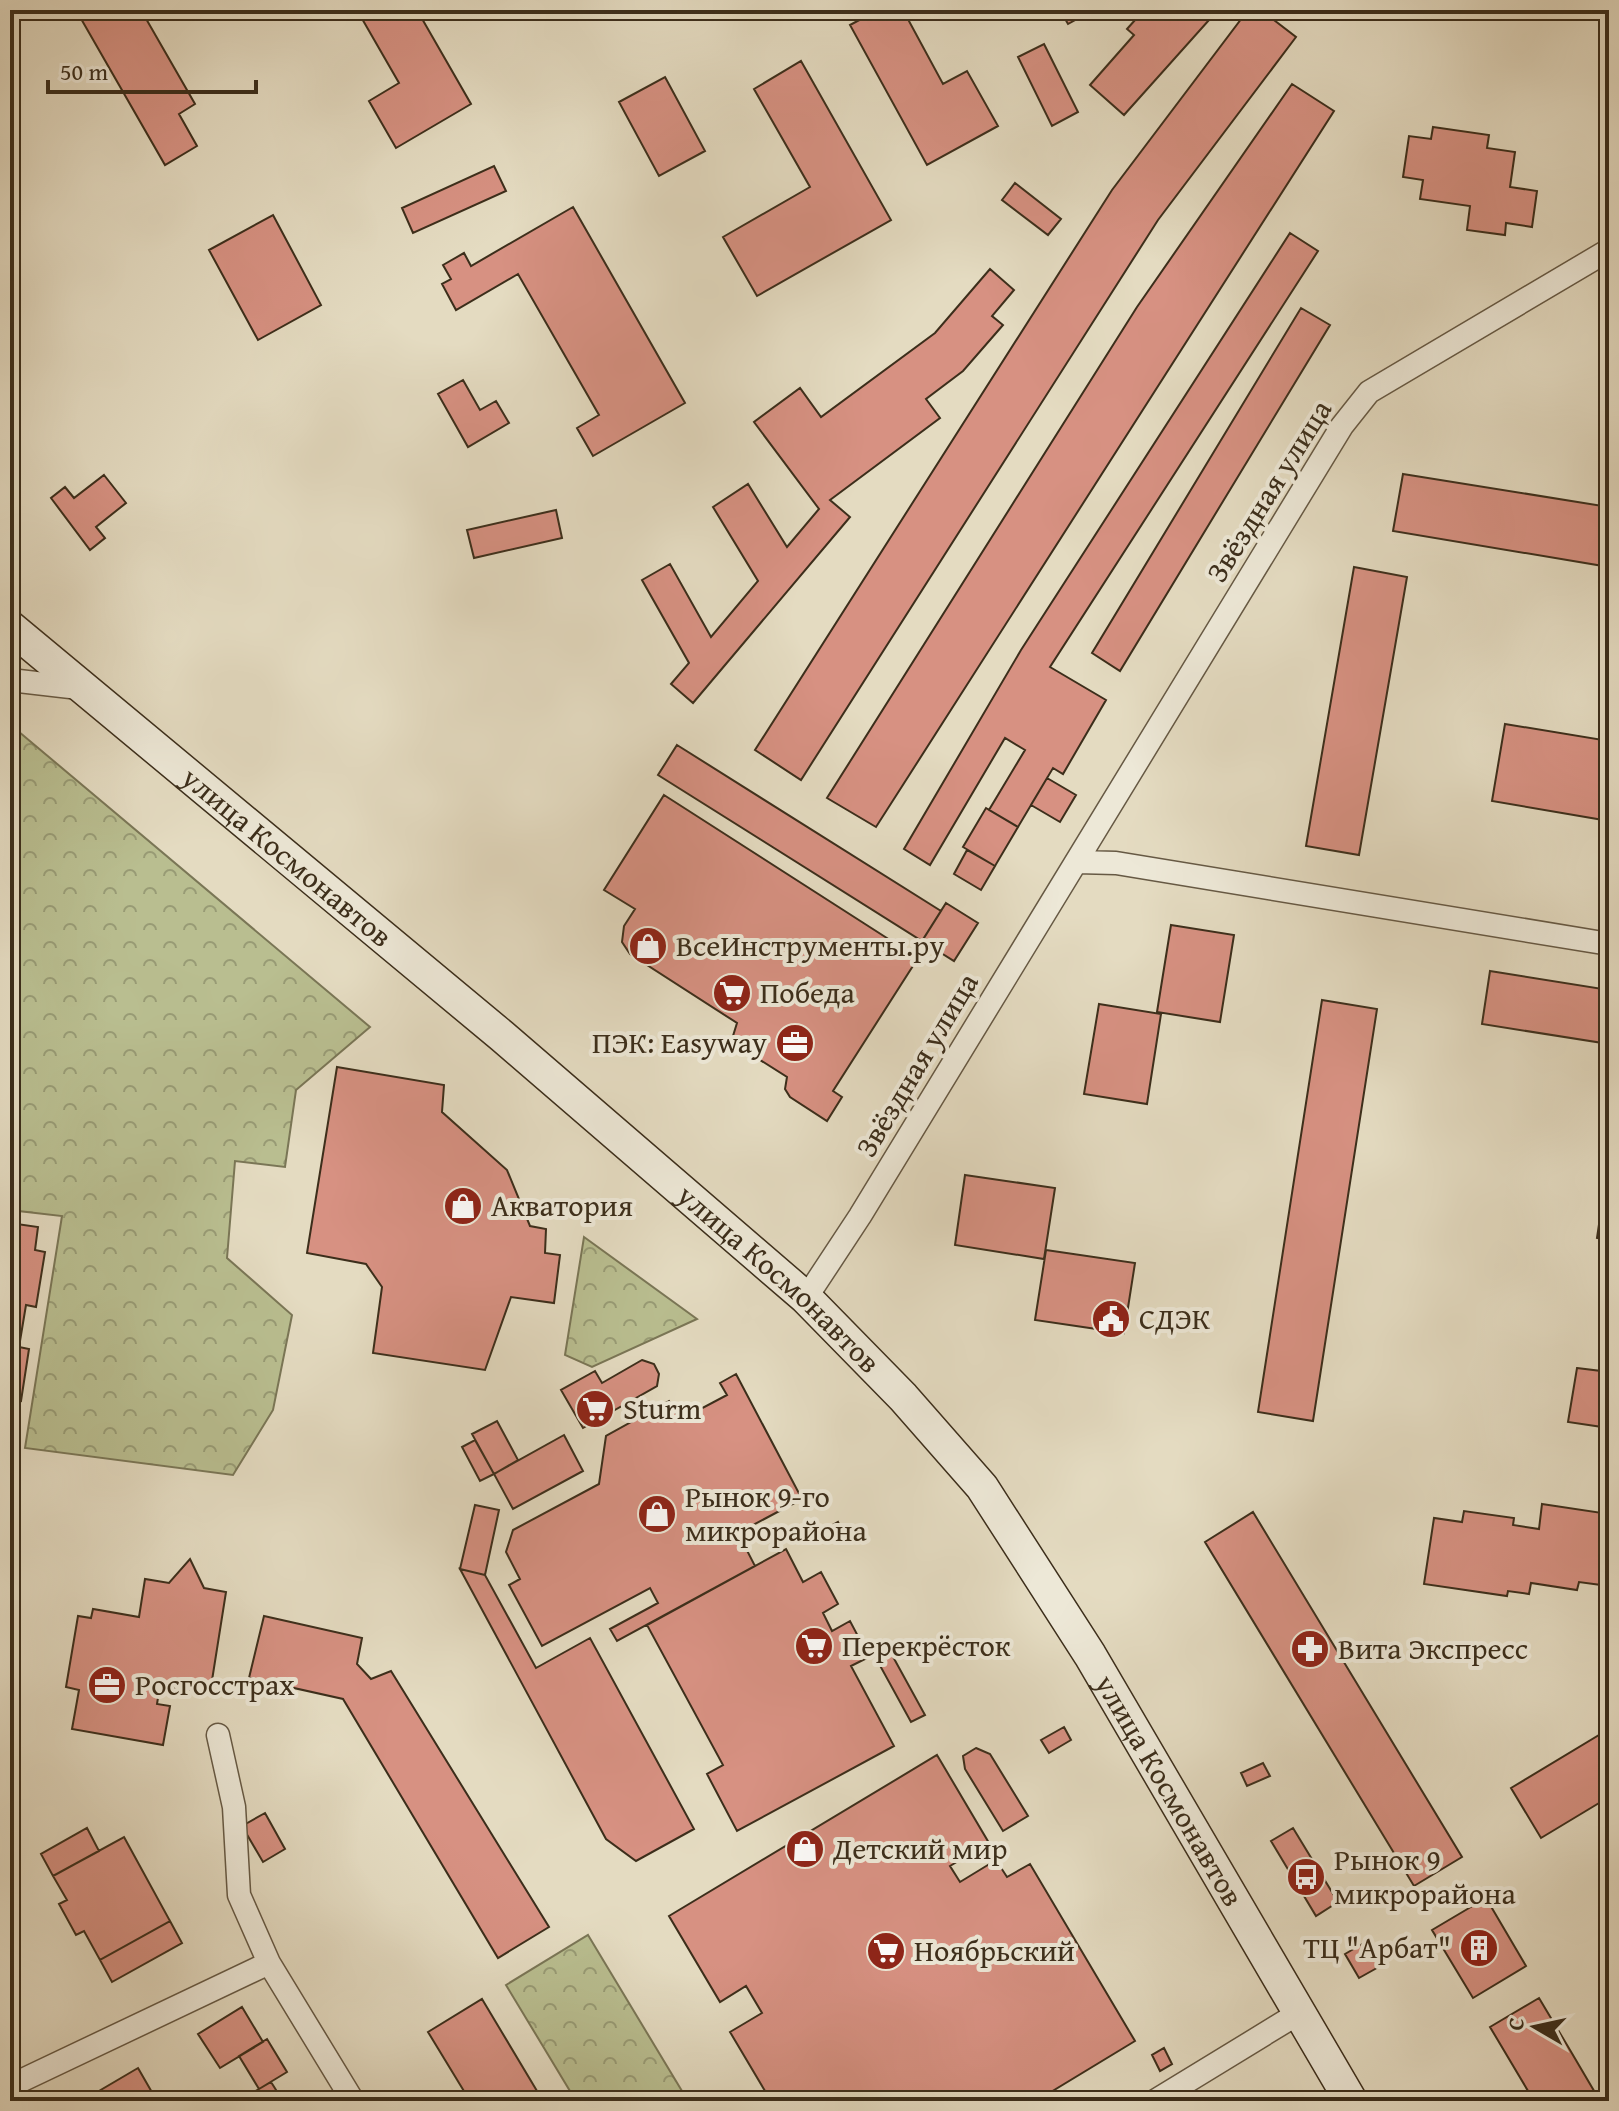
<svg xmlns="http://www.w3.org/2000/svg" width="1619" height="2111" viewBox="0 0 1619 2111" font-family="'Gentium Book Plus',serif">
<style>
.forest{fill:url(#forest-crowns);stroke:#7a7656;stroke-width:2}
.building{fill:#d79182;stroke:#3c2e1b;stroke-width:2}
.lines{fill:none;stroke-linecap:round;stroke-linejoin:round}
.street-casing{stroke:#665944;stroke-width:25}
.secondary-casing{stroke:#3c2e1b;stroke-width:35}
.street{stroke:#ede8d7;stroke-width:22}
.secondary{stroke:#ede8d7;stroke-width:32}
.labels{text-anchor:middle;stroke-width:8;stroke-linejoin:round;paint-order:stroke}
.street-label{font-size:30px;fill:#3c2e1b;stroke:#ede8d7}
.poi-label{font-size:30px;fill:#3c2e1b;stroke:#ede8d7;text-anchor:start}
</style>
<defs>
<pattern id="forest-crowns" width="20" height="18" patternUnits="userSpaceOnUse" patternTransform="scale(2)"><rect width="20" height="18" fill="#b9be90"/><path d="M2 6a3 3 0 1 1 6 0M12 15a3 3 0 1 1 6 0" fill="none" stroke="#989b75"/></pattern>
</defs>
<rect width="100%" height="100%" fill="#e4dbc1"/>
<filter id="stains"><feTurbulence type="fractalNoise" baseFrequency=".0025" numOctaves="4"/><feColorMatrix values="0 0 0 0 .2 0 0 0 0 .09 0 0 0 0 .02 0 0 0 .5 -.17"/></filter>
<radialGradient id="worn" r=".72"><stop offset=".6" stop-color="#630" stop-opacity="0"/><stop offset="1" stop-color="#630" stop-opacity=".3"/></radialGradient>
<path class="forest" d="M12,726L370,1027L296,1090L285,1167L235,1161L227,1258L292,1315L273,1410L233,1475L25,1448L62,1216L10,1210Z
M584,1237L697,1319L592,1367L565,1355Z
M588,1935L688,2101H576L506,1985Z"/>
<path class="building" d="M76,10H141L195,104L179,114L197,146L165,165Z
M357,10H417L471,104L396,148L369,101L399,83Z
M878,10H903L943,84L967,71L998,126L927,165L850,25Z
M1060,10H1084L1086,14L1068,24Z
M1144,10H1218L1124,115L1090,85L1134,35L1127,29Z
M1248,10H1261L1296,37L1158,220L801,780L755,750L1112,190Z
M1044,44L1078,112L1052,126L1018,57Z
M801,61L891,220L757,296L723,237L810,187L754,89Z
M665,77L705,151L659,176L619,102Z
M1292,84L1334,111L876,827L827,798L1137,307Z
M1433,127L1489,135L1487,148L1515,152L1510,187L1537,191L1532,227L1506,223L1505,235L1467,230L1470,206L1420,199L1423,180L1403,177L1409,136L1431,139Z
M494,166L506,191L413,233L402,208Z
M1015,183L1061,219L1048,235L1002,200Z
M573,207L685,403L593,456L577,428L599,415L518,274L456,310L442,284L451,279L443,265L464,253L471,266Z
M273,215L321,305L258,340L209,250Z
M1290,233L1318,251L1050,667L1106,700L1063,774L1053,768L1018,827L989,810L1025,750L1005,738L930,865L904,849L1021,650Z
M990,269L1014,290L992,316L1003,325L963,371L926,399L940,418L830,500L850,517L693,703L671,684L689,663L642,580L670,564L711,637L758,581L713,507L748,484L787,547L819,509L754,422L800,388L821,417L935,333Z
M1301,308L1330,325L1120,671L1092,653Z
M1609,310V350L1602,349Z
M463,380L480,410L496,401L509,423L468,447L438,394Z
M1403,474L1609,507V567L1393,531Z
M104,475L126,503L96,527L105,538L90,550L51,498L65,487L74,498Z
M556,510L562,538L474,558L467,530Z
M1354,567L1407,577L1359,855L1306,846Z
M1505,724L1609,741V821L1492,801Z
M677,745L941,911L922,941L658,775Z
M1047,778L1076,795L1060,822L1031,805Z
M664,795L918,958L833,1091L842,1097L827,1121L790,1097L785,1089L787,1077L738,1046L733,1036L737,1023L630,954L622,942L624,926L635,909L604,890Z
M986,808L1018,827L995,866L963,847Z
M967,850L995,866L981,890L954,874Z
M946,903L978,923L954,961L922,941Z
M1171,925L1234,935L1220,1022L1157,1012Z
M1490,971L1609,990V1044L1482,1024Z
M1322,1000L1377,1009L1313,1421L1258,1412Z
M1099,1004L1161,1014L1147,1104L1084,1094Z
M337,1067L444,1085L442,1112L507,1170L530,1226L546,1229L545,1253L560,1255L554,1303L511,1297L485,1370L373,1353L382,1287L366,1264L307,1253Z
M965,1175L1055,1188L1044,1259L955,1245Z
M1605,1184L1609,1185V1240L1597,1238Z
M10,1223L38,1227L35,1250L45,1252L36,1307L26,1305L19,1347L29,1349L21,1401L11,1399L10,1407Z
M1046,1250L1135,1263L1124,1333L1035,1320Z
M642,1360L654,1364L659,1374L657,1386L583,1428L561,1390L595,1371L602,1383Z
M1577,1368L1609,1372V1428L1568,1422Z
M736,1374L802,1499L738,1533L755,1566L617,1641L610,1629L658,1603L650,1588L542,1646L509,1585L520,1579L506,1552L513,1530L599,1484L606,1436L669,1401L680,1420L727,1395L720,1383Z
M497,1421L518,1460L494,1474L472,1434Z
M564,1435L583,1471L513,1509L494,1474Z
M475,1440L494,1474L480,1481L462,1447Z
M1542,1504L1609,1514V1586L1579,1582L1577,1590L1531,1583L1529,1594L1508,1591L1507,1596L1424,1584L1434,1518L1462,1522L1464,1511L1514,1518L1513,1525L1539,1529Z
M475,1505L499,1510L485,1575L460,1569Z
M1253,1512L1462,1857L1414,1886L1205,1542Z
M838,1522L842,1530L824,1540L820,1532Z
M786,1549L803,1582L821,1572L838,1604L823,1613L832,1631L850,1621L869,1657L851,1666L894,1746L737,1831L707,1774L723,1765L647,1625Z
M190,1559L204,1588L226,1592L210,1693L160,1685L157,1704L170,1706L163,1745L72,1729L79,1690L66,1687L78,1616L91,1618L93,1609L139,1617L145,1579L169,1583Z
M460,1569L485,1575L536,1668L590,1638L694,1829L636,1861L606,1839Z
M264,1616L362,1638L357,1664L371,1679L391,1671L549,1927L498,1958L343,1699L249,1678Z
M886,1644L925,1715L911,1722L872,1651Z
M1064,1727L1071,1740L1049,1753L1041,1740Z
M1609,1729V1797L1541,1838L1511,1788Z
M976,1748L990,1754L1028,1816L1003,1831L965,1769L963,1756Z
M937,1755L989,1843L950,1866L960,1882L996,1860L1007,1877L1030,1864L1135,2041L1036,2101H794L790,2094L771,2101L730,2032L762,2013L746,1986L720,2002L669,1916Z
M1263,1763L1270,1776L1247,1786L1241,1773Z
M265,1813L285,1849L263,1862L242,1826Z
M87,1828L99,1851L53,1876L41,1854Z
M1293,1828L1338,1902L1316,1916L1271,1841Z
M124,1837L170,1921L100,1960L84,1931L76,1935L59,1904L67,1900L53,1876Z
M1486,1898L1526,1966L1473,1998L1432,1930Z
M170,1921L182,1943L112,1982L100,1960Z
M1369,1940L1384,1964L1359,1978L1345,1954Z
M1539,1998L1570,2050L1600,2101H1534L1490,2027Z
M482,1999L543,2101H470L428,2032Z
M242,2007L263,2042L220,2068L198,2034Z
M267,2039L287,2072L259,2089L239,2056Z
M1164,2048L1172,2064L1160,2071L1152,2055Z
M138,2068L157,2101H82Z
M271,2082L283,2101H239L259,2089Z"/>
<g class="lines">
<g class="street-casing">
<path id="street" d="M10,680L79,688
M1077,862L1116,863L1609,944
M806,1298L860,1216L1342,426L1369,392L1609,250
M218,1735L234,1807L239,1895L269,1963L353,2101
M10,2086L269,1963
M1155,2101L1299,2013"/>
</g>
<g class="secondary-casing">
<g id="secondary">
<path id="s1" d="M10,627L502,1036L806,1298L903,1397L982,1487L1090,1655L1351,2101"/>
</g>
</g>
<use href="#street" class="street"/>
<use href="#secondary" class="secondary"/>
</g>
<defs>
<g id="shop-disc" transform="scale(2)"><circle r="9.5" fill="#8f2418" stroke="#ede8d7"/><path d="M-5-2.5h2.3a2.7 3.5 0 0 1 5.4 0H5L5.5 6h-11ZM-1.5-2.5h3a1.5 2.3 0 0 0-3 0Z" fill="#fff"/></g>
<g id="supermarket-disc" transform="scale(2)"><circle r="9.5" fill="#8f2418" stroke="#ede8d7"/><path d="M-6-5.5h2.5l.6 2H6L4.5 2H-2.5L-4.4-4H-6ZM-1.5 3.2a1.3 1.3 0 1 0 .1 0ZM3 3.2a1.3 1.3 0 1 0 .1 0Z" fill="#fff"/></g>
<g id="office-disc" transform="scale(2)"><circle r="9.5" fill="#8f2418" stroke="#ede8d7"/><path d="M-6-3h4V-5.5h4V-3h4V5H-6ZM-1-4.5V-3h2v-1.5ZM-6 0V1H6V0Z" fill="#fff"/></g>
<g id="civic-disc" transform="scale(2)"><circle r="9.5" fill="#8f2418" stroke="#ede8d7"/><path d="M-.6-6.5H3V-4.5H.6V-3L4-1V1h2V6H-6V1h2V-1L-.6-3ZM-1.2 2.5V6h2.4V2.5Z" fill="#fff"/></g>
<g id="pharmacy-disc" transform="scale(2)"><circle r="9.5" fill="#8f2418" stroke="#ede8d7"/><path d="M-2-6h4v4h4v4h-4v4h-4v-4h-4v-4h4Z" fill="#fff"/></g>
<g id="bus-disc" transform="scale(2)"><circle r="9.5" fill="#8f2418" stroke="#ede8d7"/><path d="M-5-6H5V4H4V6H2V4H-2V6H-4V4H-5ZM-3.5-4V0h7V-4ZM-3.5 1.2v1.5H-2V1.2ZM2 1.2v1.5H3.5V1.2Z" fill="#fff"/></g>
<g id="building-disc" transform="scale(2)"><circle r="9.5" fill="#8f2418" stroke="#ede8d7"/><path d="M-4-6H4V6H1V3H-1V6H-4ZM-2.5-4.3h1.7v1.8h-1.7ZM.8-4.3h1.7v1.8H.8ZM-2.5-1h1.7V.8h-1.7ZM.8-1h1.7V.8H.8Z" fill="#fff"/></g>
</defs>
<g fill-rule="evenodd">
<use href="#shop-disc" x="648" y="946"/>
<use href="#supermarket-disc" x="732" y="993"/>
<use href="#office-disc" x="795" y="1043"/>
<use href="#shop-disc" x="463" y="1206"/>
<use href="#civic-disc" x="1111" y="1319"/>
<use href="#supermarket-disc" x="595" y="1409"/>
<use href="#shop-disc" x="657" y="1514"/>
<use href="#supermarket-disc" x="814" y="1646"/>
<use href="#pharmacy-disc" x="1310" y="1649"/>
<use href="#office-disc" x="107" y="1685"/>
<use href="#shop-disc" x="805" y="1849"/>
<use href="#bus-disc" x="1306" y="1877"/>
<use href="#building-disc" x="1479" y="1948"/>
<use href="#supermarket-disc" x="886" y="1951"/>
</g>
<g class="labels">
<g class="street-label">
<text transform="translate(1269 491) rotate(-58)" y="10">Звёздная улица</text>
<text dy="10" stroke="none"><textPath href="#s1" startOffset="360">улица Космонавтов</textPath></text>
<text transform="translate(917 1065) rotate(-59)" y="10">Звёздная улица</text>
<text dy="10" stroke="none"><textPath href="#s1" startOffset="1008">улица Космонавтов</textPath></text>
<text dy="10" stroke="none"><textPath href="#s1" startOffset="1656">улица Космонавтов</textPath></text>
</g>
<g class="poi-label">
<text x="676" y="956">ВсеИнструменты.ру</text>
<text x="760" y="1003">Победа</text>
<text x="767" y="1053" text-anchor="end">ПЭК: Easyway</text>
<text x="491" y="1216">Акватория</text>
<text x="1139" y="1329">СДЭК</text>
<text x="623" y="1419">Sturm</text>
<text x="685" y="1507">Рынок 9-го<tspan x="685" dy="34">микрорайона</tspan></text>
<text x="842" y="1656">Перекрёсток</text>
<text x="1338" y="1659">Вита Экспресс</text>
<text x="135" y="1695">Росгосстрах</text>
<text x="833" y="1859">Детский мир</text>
<text x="1334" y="1870">Рынок 9<tspan x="1334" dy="34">микрорайона</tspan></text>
<text x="1451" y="1958" text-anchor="end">ТЦ "Арбат"</text>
<text x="914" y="1961">Ноябрьский</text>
</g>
</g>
<rect width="1619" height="2111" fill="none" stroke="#e4dbc1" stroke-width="40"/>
<rect x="12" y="12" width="1595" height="2087" fill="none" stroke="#3c2e1b" stroke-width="4"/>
<rect x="20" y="20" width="1579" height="2071" fill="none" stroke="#3c2e1b" stroke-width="2"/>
<g transform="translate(1535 2027) rotate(279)" stroke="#ede8d7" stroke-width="6" paint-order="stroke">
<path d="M0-6L14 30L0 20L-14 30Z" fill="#3c2e1b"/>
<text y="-12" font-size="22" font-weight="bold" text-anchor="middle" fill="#3c2e1b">С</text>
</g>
<path d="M48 80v12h208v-12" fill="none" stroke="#3c2e1b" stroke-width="4"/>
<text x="60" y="80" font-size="24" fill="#3c2e1b" stroke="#ede8d7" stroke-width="6" paint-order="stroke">50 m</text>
<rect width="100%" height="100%" filter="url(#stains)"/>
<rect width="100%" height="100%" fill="url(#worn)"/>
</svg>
